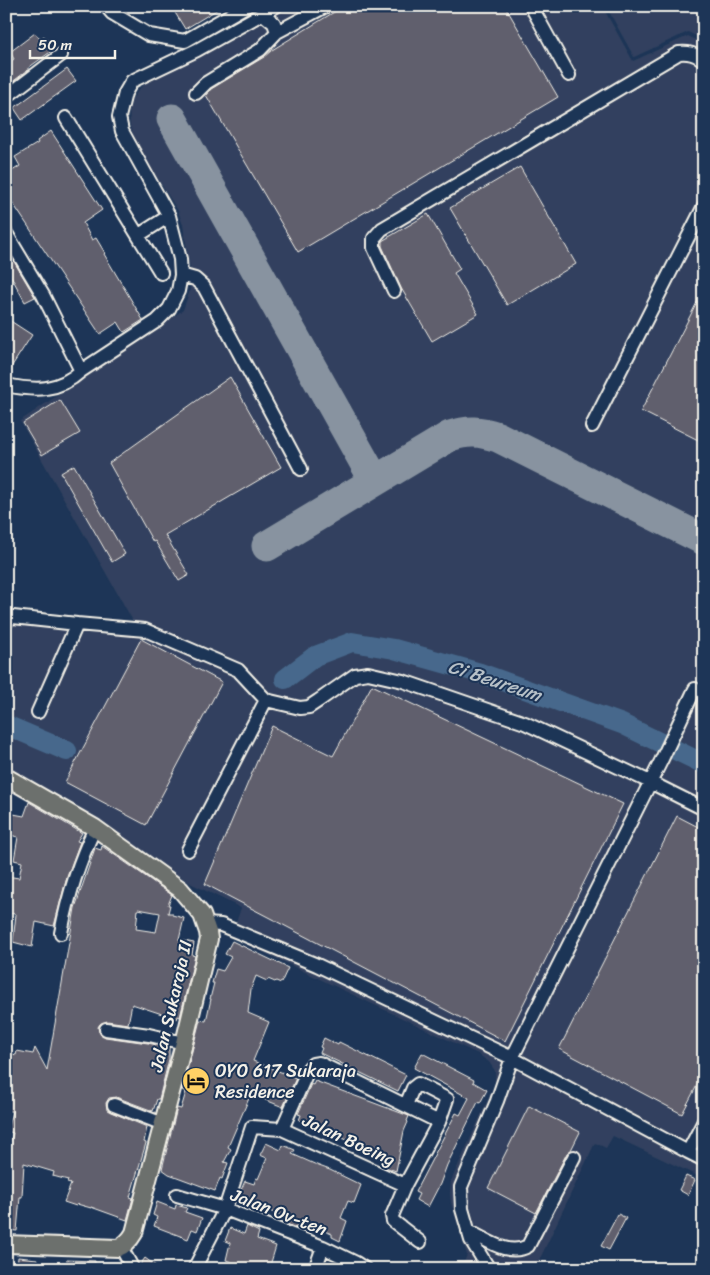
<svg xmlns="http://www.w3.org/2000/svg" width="710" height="1275" viewBox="0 0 710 1275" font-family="Sriracha,sans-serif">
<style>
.built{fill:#31415e}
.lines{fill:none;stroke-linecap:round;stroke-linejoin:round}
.river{stroke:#46688c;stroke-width:20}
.taxiway{stroke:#8893a0;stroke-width:31}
.building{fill:#615e6d;stroke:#f4f1e8;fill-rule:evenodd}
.minor-casing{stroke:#f4f1e8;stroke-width:16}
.major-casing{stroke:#f4f1e8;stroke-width:20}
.minor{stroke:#1d3557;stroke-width:12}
.major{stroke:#6c706d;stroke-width:16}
.labels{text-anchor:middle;stroke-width:4;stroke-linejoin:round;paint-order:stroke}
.street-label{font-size:18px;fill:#f4f1e8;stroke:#1d3557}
.poi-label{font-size:18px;fill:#f4f1e8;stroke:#1d3557;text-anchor:start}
.water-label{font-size:19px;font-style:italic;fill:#b7c1c8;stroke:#1d3557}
</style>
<rect width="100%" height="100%" fill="#1d3557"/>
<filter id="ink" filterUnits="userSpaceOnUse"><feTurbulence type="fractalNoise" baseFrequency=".02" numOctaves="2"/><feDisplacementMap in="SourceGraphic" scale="10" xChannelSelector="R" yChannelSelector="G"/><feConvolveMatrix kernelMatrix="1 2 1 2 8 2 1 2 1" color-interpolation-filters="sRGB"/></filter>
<g filter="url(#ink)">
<path class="built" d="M289,6H602L633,61L688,36L704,44V1179L613,1136L606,1148L595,1143L535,1269H461L467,1255L451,1203L450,1193L451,1181L495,1084V1071L489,1062L478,1054L231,937L241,908L190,883L22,777L6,769V615L16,621H133L20,421L183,310L190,290V269L183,225L178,211L137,146L130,126L129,111L132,99L140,88L150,80L219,46Z
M606,6H704V40L688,32L634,57Z"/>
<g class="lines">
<path class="river" d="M285,679L315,656L352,642L394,649L480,673L622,724L704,764
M6,725L67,751"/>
<path class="taxiway" d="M172,119L375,481
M267,546L450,436C469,430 479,431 498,437L704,540"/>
</g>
<path class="building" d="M171,6H223L185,29Z
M344,6H505L558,97L298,252L206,95L211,89L264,57L272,50Z
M35,33L40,39L44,36L53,50L28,68V70L11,83L6,77V65L14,59L10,52Z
M67,69L76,81L22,120L14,108Z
M51,131L102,210L83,223L92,240L96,238L105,253L104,254L143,320L124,332L118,322L100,334L6,193V175L20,166L15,157L38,143L37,141Z
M520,167L576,264L507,305L450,208Z
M428,214L460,269L454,273L478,314L432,341L401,288L382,246V241Z
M9,253L35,297L25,302L6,267V255Z
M704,289V443L641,411Z
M6,318L32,335L6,375Z
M230,377L281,467L165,535L189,575L179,581L155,541L153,542L109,463Z
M60,400L80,433L42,455L23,423Z
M74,465L125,554L112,562L61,473Z
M141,639L222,682L146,825L65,782Z
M372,685L623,804L505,1041L205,884L272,726L333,756Z
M29,802L82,833L77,841L80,842L67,877L54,926L36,922L32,947L13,942L16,914L6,913V876L19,878L22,862L14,860L18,837L6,834V819L8,813L24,816Z
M677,816L704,830V1072L682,1114L559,1049Z
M102,846L172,895L168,905H170L168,913H172V915L184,918L179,940L194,943L192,955L195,956L180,1017L178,1016L177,1019L132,1004L128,1024L107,1021L100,1024L98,1027L99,1032L105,1037L148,1043L169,1048V1059L159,1099H157L153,1111L116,1097L109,1098L106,1103L107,1110L111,1112L147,1127L144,1142L146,1143L130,1197L133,1198L127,1220L91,1207V1208L77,1204L76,1206L64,1202L71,1184L67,1183L68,1180L53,1176L54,1172L24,1163L22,1197H20L17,1231L6,1230V1156L13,1133L7,1131L12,1111H6V1052L16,1055L17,1051L33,1054L35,1048L47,1070L75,908L95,848L101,850ZM138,909L160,913L156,932L136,929Z
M232,941L288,968L281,983L276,981L275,982L268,979L267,981L256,976L251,989L248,1013L269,1022L253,1061L296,1078L283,1107L253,1095V1097L250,1096L228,1147L231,1149L224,1162L228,1163L222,1179L220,1178L215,1191L169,1174L162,1169L177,1108L181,1109L186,1092L182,1090L200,1020L206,1021L211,999H210L214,983H212L216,969L223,971L231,957L225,954Z
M324,1038L338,1045L339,1042L406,1075L398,1091L320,1053L322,1048L320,1047Z
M422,1053L474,1080L473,1082L487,1090L480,1103L478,1102L447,1165L440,1184L428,1207L416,1200L419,1194L415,1192L456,1113L460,1115L469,1098L414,1068Z
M315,1081L409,1116L407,1121L408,1122L404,1131L396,1171L385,1167L388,1157L299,1120L301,1115L298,1114L311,1084L313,1085Z
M529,1106L580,1132L571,1150L567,1153L536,1213L488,1188Z
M266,1143L281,1150L283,1145L295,1150L292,1154L319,1166L330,1170L361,1185L354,1203L348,1201L341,1218L347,1221L340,1241L332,1237V1234L298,1221L296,1228L287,1224L289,1218L269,1211L267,1214L259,1210L260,1207L237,1199L245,1181L254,1184L256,1178L258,1179L267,1158L260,1155Z
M686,1176L695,1180L688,1195L679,1190Z
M157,1202L175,1209L176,1205L187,1208L185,1212L202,1218L197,1231L192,1229L188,1239L154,1226L157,1217L153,1215Z
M618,1214L626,1218L609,1250L601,1246Z
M247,1226L259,1232L257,1239L276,1246L269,1269H250L226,1260L230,1243L225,1241L230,1228L244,1234Z
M18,1257L37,1259V1269H17Z
M145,1258L160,1269H141L140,1265Z
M67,1260L95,1261V1269H66Z"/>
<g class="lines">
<g class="minor-casing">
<path id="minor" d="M106,6L112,13L149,35L185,41L246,6
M531,6L569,75
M277,32L326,6
M196,93L206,83L260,50L277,32L274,23L263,14
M6,97L61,55
M66,118L161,273
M6,233L43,295L81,371
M139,235L169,216
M181,275L195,279L204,287L301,469
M394,291L374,248V238L382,229L679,53C689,52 695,54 704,60
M6,385C35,391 58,392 81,371L157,321L169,309L178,291L181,275L180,259L169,216L122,131L119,117L125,93L132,81L197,50L276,6
M592,426L704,206
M6,623L8,618L13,617L77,624
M38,712L77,624L145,630L238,670L266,700
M188,850L266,700L300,708L309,707L318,701L355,675L368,673L403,681L525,723L650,782L704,809
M206,924L221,925L317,965L512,1058L688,1152L704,1121
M61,933C68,896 79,861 95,828
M106,1029L149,1035L184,1043
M114,1105L163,1124
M406,1105L413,1088L418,1084L447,1099L439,1122L405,1185L392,1216L393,1221L420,1242
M282,1129L309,1068L313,1064L319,1063L439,1122
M688,1152L704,1160
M177,1195L225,1209L323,1247L356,1263L365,1269
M468,1231C487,1240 508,1257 528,1246L574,1157
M121,1247L133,1269
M194,1269L225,1209L252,1127L282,1129L405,1185
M315,1269L323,1247
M489,1269L471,1240L462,1209L461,1187L497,1101L512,1058L661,761L695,689"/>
</g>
<g class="major-casing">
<path id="major" d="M6,777L95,828L180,889L202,915L208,932L209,939L184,1043L134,1233C130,1240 126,1245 118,1248L6,1244"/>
</g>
<use href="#minor" class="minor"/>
<use href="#major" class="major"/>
</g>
</g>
<defs>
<g id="hotel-disc" transform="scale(1.4375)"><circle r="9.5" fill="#ffd166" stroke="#1d3557"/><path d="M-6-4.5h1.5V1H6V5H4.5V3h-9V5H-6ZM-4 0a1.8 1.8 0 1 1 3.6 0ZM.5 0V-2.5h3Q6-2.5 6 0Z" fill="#111"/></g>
</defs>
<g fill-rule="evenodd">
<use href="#hotel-disc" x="196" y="1081"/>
</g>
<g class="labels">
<g class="street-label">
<text transform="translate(171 1006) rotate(-77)" y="6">Jalan Sukaraja II</text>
<text transform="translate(349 1140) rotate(25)" y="6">Jalan Boeing</text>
<text transform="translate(279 1212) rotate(21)" y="6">Jalan Ov-ten</text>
</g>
<g class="poi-label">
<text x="215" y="1077">OYO 617 Sukaraja<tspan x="215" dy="21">Residence</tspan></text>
</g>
<g class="water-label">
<text transform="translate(495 680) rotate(18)" y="7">Ci Beureum</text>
</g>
</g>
<rect width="710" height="1275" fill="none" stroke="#1d3557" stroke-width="25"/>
<rect x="12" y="12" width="685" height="1250" fill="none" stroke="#f4f1e8" stroke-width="2" filter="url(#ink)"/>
<path d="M30 50v8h85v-8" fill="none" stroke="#f4f1e8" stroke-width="2.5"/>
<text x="38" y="50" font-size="15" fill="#f4f1e8" stroke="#1d3557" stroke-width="4" paint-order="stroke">50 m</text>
</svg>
